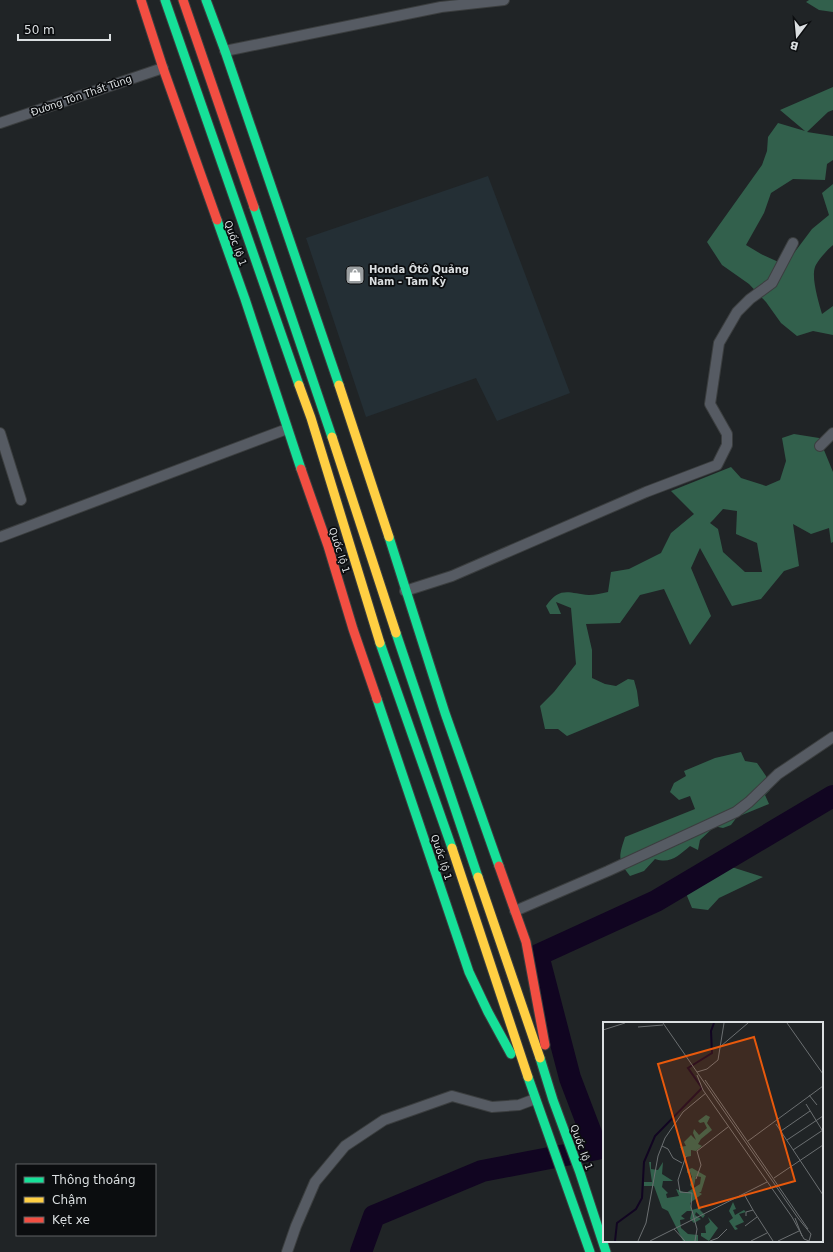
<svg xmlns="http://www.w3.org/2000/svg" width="833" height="1252" viewBox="0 0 833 1252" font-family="'DejaVu Sans',sans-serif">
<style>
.built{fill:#242f35}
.forest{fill:#32604c;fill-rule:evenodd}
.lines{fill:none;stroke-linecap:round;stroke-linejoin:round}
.river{stroke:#110521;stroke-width:22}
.street-casing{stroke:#3b3e3f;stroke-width:12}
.fast-casing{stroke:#3b3e3f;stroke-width:11}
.slow-casing{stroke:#3b3e3f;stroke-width:11}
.jam-casing{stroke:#3b3e3f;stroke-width:11}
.street{stroke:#565b63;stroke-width:10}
.fast{stroke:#16e098;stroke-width:9}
.slow{stroke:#ffcf43;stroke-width:9}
.jam{stroke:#f24e42;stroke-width:9}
.labels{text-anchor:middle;stroke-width:3.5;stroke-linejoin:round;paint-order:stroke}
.street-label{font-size:10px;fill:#dbdfe1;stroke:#0b0d0f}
.poi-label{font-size:10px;font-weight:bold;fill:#dbdfe1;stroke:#0b0d0f;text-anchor:start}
.inset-river{fill:none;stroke:#110521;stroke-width:2}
.inset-road{fill:none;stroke:#6b6f71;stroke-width:1}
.view{fill:#e8590c;fill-opacity:0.15;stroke:#e8590c;stroke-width:2}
.inset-edge{fill:none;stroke:#dbdfe1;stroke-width:2}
</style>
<rect width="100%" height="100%" fill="#202426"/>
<path class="built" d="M488,176L570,393L497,421L476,378L366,417L306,238Z"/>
<path class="forest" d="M809,0H833V12L819,10L806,2Z
M833,87V110L828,112L807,132L833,136V160L827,164L825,180L793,179L771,193L764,213L746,245L761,254L785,265L812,229L829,215L822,193L833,184V245C828,249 817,261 815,267C811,278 819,303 822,314L833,306V335L813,331L797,336L781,323L766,302L749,284L722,265L707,242L762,165L767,151L768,137L778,123L805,131L780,110Z
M794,434L819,438L833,472V542L831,543L829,528L811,534L793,524L799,566L784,571L761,599L732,606L700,548L691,568L711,616L690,645L664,589L640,595L620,623L586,624L592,650V678L605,684L616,686L628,679L634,680L637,691L639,706L567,736L558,729H545L540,706L554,692L576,664L571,608L556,602L561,614H550L546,606C560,586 568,593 589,595C595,595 602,593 608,592L611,572L629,569L661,553L671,533L694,514L671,491L731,467L741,478L766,486L780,480L786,461L782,438ZM723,509L737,511L736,534L757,543L762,572H745L723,552L718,529L710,523L714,519Z
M741,752L745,761L757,763L766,776L770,790L765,795L769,804L737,817L731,825L723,828L718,827V818L715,817L713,828L700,840L698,850L690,846C678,856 671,864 655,859L644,871L630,876C617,860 619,856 625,837L695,809L690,796L679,800L670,792L674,783L686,776L684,771L715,758Z
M719,863L763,877L719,898L708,910L692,908L685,891L674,901H656Z"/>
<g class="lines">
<path class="river" d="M361,1252L374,1216L482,1171L597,1149L570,1078L538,955L656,901L833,796"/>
<g class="street-casing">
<path id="street" d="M225,51L441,7L504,0
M0,123L163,68
M0,433L21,500
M820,446L833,433
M0,537L287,429
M405,591L452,576L646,492L717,465L727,445V434L710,404L719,343L737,312L750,299L772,283L793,243
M515,911L608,871L736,812L749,802L778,774L833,737
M287,1252L296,1226L315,1182L345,1146L384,1120L452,1096L492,1107L519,1105L535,1099"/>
</g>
<g class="fast-casing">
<path id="fast" d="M165,0L299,385
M206,0L225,51L339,385
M254,207L332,437
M217,220L245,299L301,469
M389,537L445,713L499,866
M396,633L478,877
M380,643L452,848
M377,699L469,972L488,1012L511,1054
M540,1058L553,1100L580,1173L606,1252
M528,1077L590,1252"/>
</g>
<g class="slow-casing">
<path id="slow" d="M299,385L311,418L380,643
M339,385L389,537
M332,437L396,633
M452,848L528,1077
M478,877L540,1058"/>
</g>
<g class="jam-casing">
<path id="jam" d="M141,0L163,68L217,220
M183,0L254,207
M301,469L328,546L353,629L377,699
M499,866L526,942L545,1045"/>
</g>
<use href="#street" class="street"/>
<use href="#fast" class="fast"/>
<use href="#slow" class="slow"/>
<use href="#jam" class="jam"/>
</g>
<defs>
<g id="shop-square" transform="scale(1)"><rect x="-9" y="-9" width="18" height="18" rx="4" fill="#9a9ea0" stroke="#0b0d0f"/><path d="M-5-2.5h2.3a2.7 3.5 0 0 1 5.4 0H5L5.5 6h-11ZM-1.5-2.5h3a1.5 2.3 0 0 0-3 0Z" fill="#fff"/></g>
</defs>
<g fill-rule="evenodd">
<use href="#shop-square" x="355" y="275"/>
</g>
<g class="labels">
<g class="street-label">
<text transform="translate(81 95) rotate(-19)" y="4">Đường Tôn Thất Tùng</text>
<text transform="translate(236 243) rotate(70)" y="4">Quốc lộ 1</text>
<text transform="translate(340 550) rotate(72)" y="4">Quốc lộ 1</text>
<text transform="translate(442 857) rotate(72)" y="4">Quốc lộ 1</text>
<text transform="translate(582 1147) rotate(70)" y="4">Quốc lộ 1</text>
</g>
<g class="poi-label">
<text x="369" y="273">Honda Ôtô Quảng<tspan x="369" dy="12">Nam - Tam Kỳ</tspan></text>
</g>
</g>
<g transform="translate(603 1022)">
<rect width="220" height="220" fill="#202426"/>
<path d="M103,93L107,95L104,101L109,108L98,117L95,122L99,124L93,129L88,128V134L83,135L77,125L83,124L81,120L88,113L93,118L90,111L91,107L96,113L104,106L101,100L97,101L95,99ZM46,140H48V147L55,148L60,140L59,152L70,159H60L59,165L65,171L63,172L64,176L76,174L73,167L83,171L97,162L98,155L93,154L91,164L89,166L87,163L89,155L87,150L84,151V148L89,146L103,154L98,170H96L99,172L87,181L89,188L99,185L97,188L102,193L100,196L93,190L92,193L98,197L91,201L87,197L89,189H84L78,194L82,197L77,198L78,206L85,212L95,213V219H80L65,189L59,186L51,164H41V160H49ZM130,180L133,187L130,188L132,193L141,188L143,190L136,192L141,200L132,204L135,207L132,208L126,199L130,196L126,189ZM105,195L115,206L106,219L98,214V211H103L102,204L107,200Z" fill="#32604c"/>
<path class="inset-river" d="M12,219L14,201L33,187L39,176L41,140L52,114L99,66L85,46L109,31L108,9L111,1"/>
<path class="inset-road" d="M60,1L195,196L208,212L206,219M184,1L220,52M35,5L60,3M0,8L22,1M118,24L145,1M94,50L104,47L115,38L121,1M94,53L100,68L189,195L201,217L206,219M102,58L205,207M206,73L214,83M203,82L219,108M173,102L220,173M178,109L207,89M184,118L220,94M145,119L220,64M59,124L65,127L70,136L79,141M190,128L220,108M83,134L75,158L77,170L89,171L88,185L94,207L92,219M171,156L220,123M93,157L98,143L94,129L125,105M141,172L150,188M143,194V190L150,188L170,219M192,196L199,214M142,204L154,195M71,207L164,160M35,219L43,201L55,134L62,116L80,90L103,71M47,219L71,207L82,219M107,219L115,216L124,207M148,219L164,211M175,219L196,209"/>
<path class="view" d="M151,15L192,159L96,186L55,42Z"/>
<rect width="220" height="220" class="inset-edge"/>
</g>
<rect x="16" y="1164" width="140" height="72" fill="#0b0d0f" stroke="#5e6163"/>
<rect x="24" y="1177" width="20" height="6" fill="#16e098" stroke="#5e6163"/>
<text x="52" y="1184" font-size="12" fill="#dbdfe1">Thông thoáng</text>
<rect x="24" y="1197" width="20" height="6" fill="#ffcf43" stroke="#5e6163"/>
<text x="52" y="1204" font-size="12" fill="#dbdfe1">Chậm</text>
<rect x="24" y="1217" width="20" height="6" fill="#f24e42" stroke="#5e6163"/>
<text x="52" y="1224" font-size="12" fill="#dbdfe1">Kẹt xe</text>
<g transform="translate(797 36) rotate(196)" stroke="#0b0d0f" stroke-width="3" paint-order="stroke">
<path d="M0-3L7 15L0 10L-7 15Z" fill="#dbdfe1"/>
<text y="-6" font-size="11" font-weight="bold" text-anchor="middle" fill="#dbdfe1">B</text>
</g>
<path d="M18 34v6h92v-6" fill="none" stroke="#dbdfe1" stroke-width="2"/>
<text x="24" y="34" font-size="12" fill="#dbdfe1" stroke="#0b0d0f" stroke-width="3" paint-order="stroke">50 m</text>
</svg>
